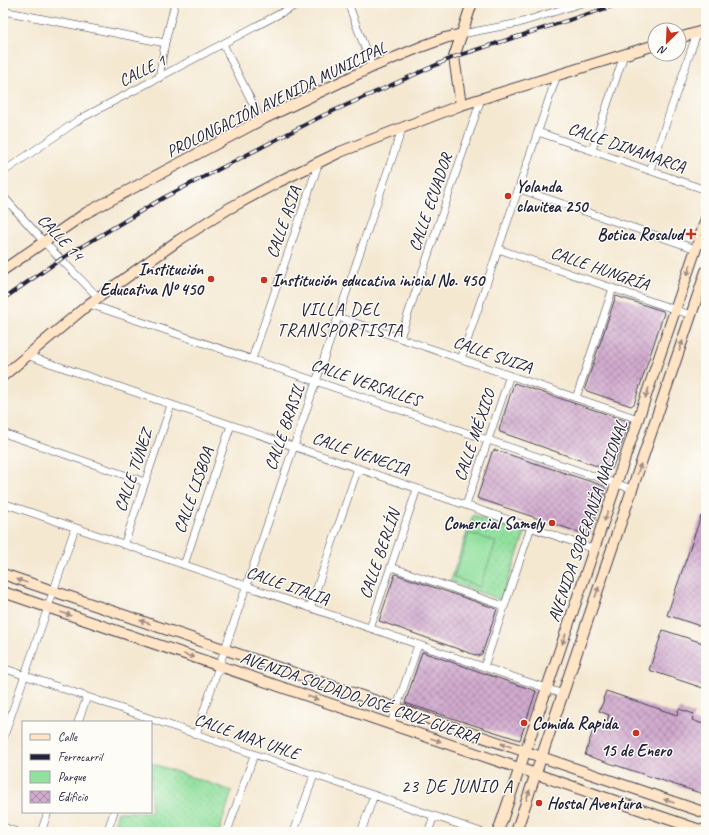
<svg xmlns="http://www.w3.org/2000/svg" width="709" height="835" viewBox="0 0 709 835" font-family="Caveat,sans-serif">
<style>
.green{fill:url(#green-dots);stroke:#5a816c}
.pitch{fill:#92e09e;stroke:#5a816c}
.building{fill:url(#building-cross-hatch)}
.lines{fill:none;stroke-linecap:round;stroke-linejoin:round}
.street-casing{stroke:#424052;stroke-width:8}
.secondary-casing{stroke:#424052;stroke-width:12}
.street{stroke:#fff;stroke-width:7}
.secondary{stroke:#ffe4c6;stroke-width:10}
.rail-casing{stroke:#22223b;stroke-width:4}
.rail{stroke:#fdfcf7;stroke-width:2.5;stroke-dasharray:8;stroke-linecap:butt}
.oneway{fill:#9c8d87}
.poi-dot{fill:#c8321e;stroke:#fdfcf7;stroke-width:1.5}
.labels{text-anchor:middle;stroke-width:3;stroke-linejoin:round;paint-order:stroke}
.street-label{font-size:17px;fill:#22223b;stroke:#fdfcf7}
.poi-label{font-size:17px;font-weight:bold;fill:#22223b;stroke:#fdfcf7;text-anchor:start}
.neighbourhood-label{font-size:18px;letter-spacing:1px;fill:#22223b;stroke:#fdfcf7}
</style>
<defs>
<pattern id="green-dots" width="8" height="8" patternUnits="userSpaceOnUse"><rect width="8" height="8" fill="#92e09e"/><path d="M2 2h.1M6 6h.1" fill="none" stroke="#7ec089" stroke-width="1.8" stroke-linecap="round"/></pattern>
<pattern id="building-cross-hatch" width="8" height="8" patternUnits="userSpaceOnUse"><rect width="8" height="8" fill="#d1aace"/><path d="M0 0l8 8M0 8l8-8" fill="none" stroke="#a98aa8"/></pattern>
</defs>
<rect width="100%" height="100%" fill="#fdfcf7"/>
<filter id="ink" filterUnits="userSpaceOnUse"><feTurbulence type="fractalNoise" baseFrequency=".025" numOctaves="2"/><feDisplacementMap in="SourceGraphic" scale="8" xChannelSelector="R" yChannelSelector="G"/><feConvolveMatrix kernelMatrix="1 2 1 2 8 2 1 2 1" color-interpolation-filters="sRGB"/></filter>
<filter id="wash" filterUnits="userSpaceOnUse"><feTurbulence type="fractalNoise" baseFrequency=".012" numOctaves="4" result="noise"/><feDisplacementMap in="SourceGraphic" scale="16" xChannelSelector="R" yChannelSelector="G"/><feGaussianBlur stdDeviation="0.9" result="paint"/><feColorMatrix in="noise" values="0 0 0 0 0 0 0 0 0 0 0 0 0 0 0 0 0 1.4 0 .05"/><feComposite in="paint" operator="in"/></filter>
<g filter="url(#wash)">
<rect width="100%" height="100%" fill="#f4e8d1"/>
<path class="green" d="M473,515L525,533L501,600L450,582Z
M151,763L232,791L219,832H111L118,812H151Z"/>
<path class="pitch" d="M469,533L496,542L480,587L454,577Z"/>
<g id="blocks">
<path class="building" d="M616,296L663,311L664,313L634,404L631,406L587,391L585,388Z
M514,383L630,422L612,469L608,470L500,432L499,430Z
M495,450L604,486L606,489L590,533L587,535L477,498L492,452Z
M701,516L706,518V628L667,615Z
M395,574L497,609L482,654L478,656L379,621Z
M663,630L706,644V689L649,670Z
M422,652L536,691L520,740L405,703Z
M606,691L677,715L679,709L694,714L692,720L706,725V795L585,755L595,724L605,727L609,715L599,711L604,700L603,699Z"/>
</g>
</g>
<g filter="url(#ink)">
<use href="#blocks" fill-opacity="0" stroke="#424052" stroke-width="1"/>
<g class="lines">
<g class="street-casing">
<path id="street" d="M348,3L372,67
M3,11L165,43
M462,34L519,23L582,3
M223,44L261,120
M159,78L165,43L175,3
M538,132L706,190
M592,150L624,55
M650,170L697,33
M3,172L80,119L300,3
M519,189L696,249
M3,196L44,242L99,298
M498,249L691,315
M89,304L632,489
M338,317L638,419
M400,338L481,99
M26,355L594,549
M252,359L319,162
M461,359L557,75
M576,398L613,288
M3,433L145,482
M3,503L563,694
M466,505L510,375
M124,545L171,405
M184,565L231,425
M391,567L504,606
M310,608L358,468
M370,628L417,489
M484,667L531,527
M3,668L481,832
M78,722L87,697
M391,724L418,645
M196,734L402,129
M3,739L75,528
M3,827L17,832
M41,832L48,812
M107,832L114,812
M227,832L254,755
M294,832L314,775
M361,832L374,795
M428,832L434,816"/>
</g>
<g class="secondary-casing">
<path id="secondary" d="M679,38L706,30
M461,105L454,57L472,3
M3,270L86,213L261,120L372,67L423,46L445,38L462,34
M3,376L89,304L179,240L228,209L278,182L340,152L461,105L655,45
M3,574L706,813
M3,592L706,832
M498,832L706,219
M516,832L706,271"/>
</g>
<use href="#street" class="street"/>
<use href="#secondary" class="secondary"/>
<g class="rail-casing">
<path id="rail" d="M3,299L61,259L163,198L322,116L454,57L622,3"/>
</g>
<use href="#rail" class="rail"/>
</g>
<defs><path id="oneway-solid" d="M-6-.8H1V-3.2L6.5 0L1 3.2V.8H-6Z"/></defs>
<g class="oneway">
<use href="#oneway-solid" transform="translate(689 270) rotate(109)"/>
<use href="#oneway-solid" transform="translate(681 346) rotate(-71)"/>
<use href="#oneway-solid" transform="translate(647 393) rotate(109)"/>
<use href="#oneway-solid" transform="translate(639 469) rotate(-71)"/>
<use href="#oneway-solid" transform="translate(606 516) rotate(109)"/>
<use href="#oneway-solid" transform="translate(22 581) rotate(-161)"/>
<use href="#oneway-solid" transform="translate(597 592) rotate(-71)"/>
<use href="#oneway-solid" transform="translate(66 614) rotate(19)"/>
<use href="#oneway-solid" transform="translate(145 622) rotate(-161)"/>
<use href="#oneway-solid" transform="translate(564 639) rotate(109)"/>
<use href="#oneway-solid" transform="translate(189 656) rotate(19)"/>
<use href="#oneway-solid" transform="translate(313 698) rotate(19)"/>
<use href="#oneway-solid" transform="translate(436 740) rotate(19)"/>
<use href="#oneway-solid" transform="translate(506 745) rotate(-161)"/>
<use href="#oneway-solid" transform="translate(528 795) rotate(-71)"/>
<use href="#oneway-solid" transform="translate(669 801) rotate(-161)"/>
</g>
</g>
<g class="poi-dot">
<circle cx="508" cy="196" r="4"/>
<path d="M689 228h4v4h4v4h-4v4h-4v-4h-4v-4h4z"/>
<circle cx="211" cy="279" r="4"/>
<circle cx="264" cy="280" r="4"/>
<circle cx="552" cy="523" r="4"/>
<circle cx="524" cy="723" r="4"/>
<circle cx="636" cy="733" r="4"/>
<circle cx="539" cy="803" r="4"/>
</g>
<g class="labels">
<g class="street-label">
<text transform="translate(142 70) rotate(-27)" y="6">CALLE 1</text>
<text transform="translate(276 99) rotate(-26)" y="6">PROLONGACIÓN AVENIDA MUNICIPAL</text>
<text transform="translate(627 147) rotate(19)" y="6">CALLE DINAMARCA</text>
<text transform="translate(430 202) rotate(-71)" y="6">CALLE ECUADOR</text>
<text transform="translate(283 222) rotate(-71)" y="6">CALLE ASIA</text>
<text transform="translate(61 237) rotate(46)" y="6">CALLE 14</text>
<text transform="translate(600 268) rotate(19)" y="6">CALLE HUNGRÍA</text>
<text transform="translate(493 354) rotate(19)" y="6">CALLE SUIZA</text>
<text transform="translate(366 382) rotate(19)" y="6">CALLE VERSALLES</text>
<text transform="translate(284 427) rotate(-71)" y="6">CALLE BRASIL</text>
<text transform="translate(474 435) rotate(-71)" y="6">CALLE MÉXICO</text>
<text transform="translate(361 453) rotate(19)" y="6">CALLE VENECIA</text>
<text transform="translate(133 470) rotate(-71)" y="6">CALLE TÚNEZ</text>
<text transform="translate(193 490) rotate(-71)" y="6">CALLE LISBOA</text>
<text transform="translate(587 521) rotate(-71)" y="6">AVENIDA SOBERANÍA NACIONAL</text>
<text transform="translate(379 554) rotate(-71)" y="6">CALLE BERLÍN</text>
<text transform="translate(288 585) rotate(19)" y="6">CALLE ITALIA</text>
<text transform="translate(360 697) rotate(19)" y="6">AVENIDA SOLDADO JOSÉ CRUZ GUERRA</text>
<text transform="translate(247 736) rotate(19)" y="6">CALLE MAX UHLE</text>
</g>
<g class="poi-label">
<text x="516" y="192">Yolanda<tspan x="516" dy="20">clavitea 250</tspan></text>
<text x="683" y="240" text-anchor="end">Botica Rosalud</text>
<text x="203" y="275" text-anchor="end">Institución<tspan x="203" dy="20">Educativa Nº 450</tspan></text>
<text x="272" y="286">Institución educativa inicial No. 450</text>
<text x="544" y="529" text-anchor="end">Comercial Samely</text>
<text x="532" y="729">Comida Rapida</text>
<text x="636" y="756" text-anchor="middle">15 de Enero</text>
<text x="547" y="809">Hostal Aventura</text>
</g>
<g class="neighbourhood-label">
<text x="340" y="315">VILLA DEL<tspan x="340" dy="21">TRANSPORTISTA</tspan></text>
<text x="457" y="792">23 DE JUNIO A</text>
</g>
</g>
<rect width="709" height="835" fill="none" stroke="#fdfcf7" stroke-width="16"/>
<rect x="22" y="721" width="130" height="92" fill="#fdfcf7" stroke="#a5a5ac"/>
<rect x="30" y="734" width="20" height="6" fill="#ffe4c6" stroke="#a5a5ac"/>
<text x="58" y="741" font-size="12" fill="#22223b">Calle</text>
<rect x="30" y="754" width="20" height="6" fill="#22223b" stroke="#a5a5ac"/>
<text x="58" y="761" font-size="12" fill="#22223b">Ferrocarril</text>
<rect x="30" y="771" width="20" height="12" fill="#92e09e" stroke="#a5a5ac"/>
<text x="58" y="781" font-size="12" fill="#22223b">Parque</text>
<rect x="30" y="791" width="20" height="12" fill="url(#building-cross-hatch)" stroke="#a5a5ac"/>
<text x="58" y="801" font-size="12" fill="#22223b">Edificio</text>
<g transform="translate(667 42) rotate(204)"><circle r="19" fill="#fdfcf7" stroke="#a5a5ac"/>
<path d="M0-3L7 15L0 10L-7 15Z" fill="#c8321e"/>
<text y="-6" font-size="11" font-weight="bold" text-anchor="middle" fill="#22223b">N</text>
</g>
</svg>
